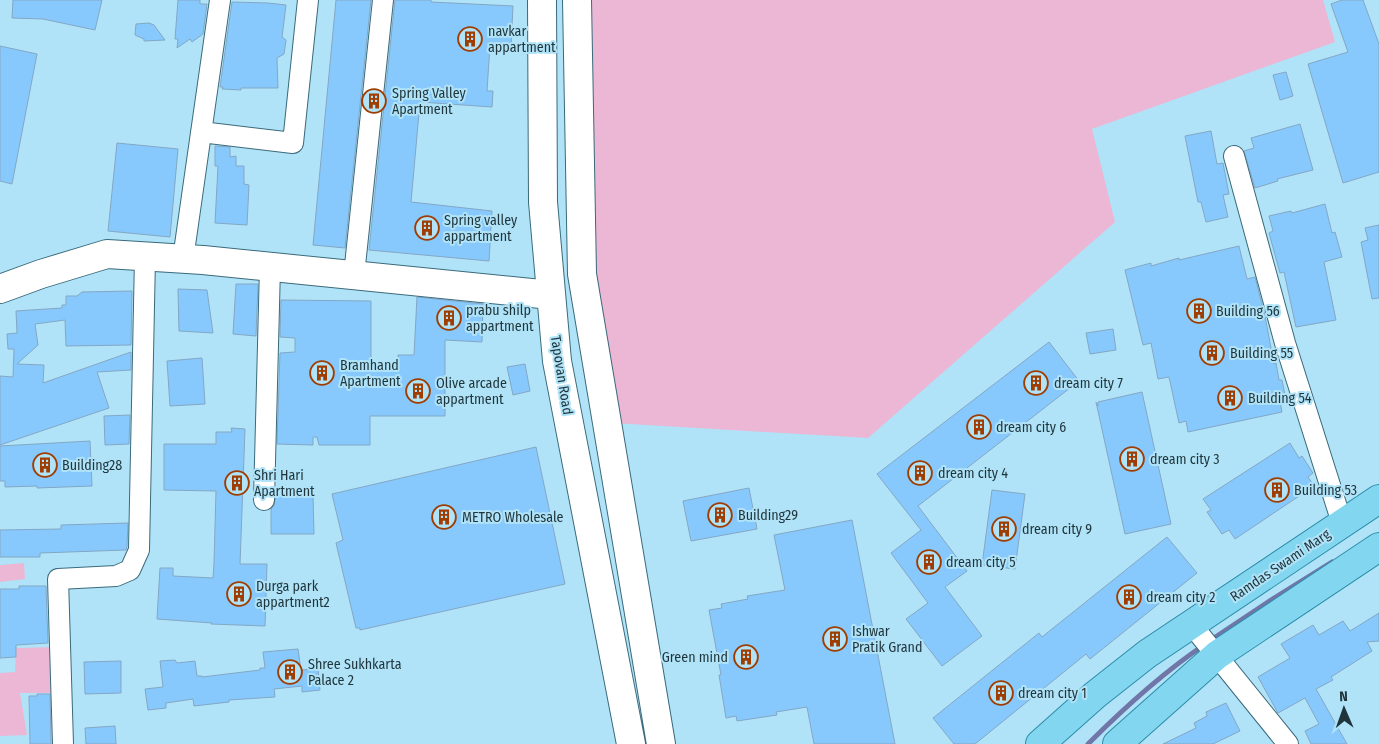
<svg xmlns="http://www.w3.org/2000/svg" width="1379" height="744" viewBox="0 0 1379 744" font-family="'Fira Sans Condensed',sans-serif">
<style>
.green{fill:#ecb6d5}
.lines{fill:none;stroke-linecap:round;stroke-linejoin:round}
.stream{stroke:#7077a8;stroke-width:5}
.building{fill:#88c9fd;stroke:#83a7c5}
.street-casing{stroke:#3a6a7b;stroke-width:22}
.secondary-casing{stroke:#3a6a7b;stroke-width:30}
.primary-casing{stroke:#2b8ca9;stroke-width:30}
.street{stroke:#fff;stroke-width:20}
.secondary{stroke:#fff;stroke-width:28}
.primary{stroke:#83d6ef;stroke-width:28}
.labels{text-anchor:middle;stroke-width:4;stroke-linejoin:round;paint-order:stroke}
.poi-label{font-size:14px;fill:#1f343b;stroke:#b0e3f7;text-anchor:start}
.street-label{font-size:14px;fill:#1f343b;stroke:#b0e3f7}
</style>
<rect width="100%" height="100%" fill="#b0e3f7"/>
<path class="green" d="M577,0H1323L1335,42L1092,129L1115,222L868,438L613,423L580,221Z
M24,563L25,579L0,582V565Z
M60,647L61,693H20L27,735L0,736V673L15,672L16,648Z"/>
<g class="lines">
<path class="stream" d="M1211,640L1271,600L1332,562
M1088,744C1124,708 1161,674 1204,645"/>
</g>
<path class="building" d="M13,0H102L95,30L43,19L12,18Z
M178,0H200V4H207L203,34L192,42L190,39L177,48L178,39H175Z
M336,0H371L345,248L313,245Z
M395,0H431V2L513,6L511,46L490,45L487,91H493L492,107L420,102L411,202L492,211L489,261L369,250Z
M1342,0H1363L1379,44V172L1343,183L1308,64L1348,52L1331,4Z
M232,2L268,3L286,5L282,37L286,40L284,54L277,58L278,88H241V90L222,89L223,87H220Z
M149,23L154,25L165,40L144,41V39L135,35L136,24Z
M0,46L37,54L12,184L0,181Z
M1286,72L1293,96L1280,100L1273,75Z
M1300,124L1313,170L1277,179L1278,181L1255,188L1244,151L1254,148L1251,138Z
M1211,131L1217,164L1223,163L1229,194L1223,195L1228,217L1206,222L1201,202H1198L1185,136Z
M117,143L178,149L170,237L108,231Z
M215,146L230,147V157L236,156V166H244V184L249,185L247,225L215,223L218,166H215Z
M1325,204L1332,233L1335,232L1342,257L1324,262L1336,320L1296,327L1284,272L1280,273L1269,233L1273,231L1269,216L1291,211L1292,213Z
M1379,225V298L1372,299L1361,242L1368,240L1365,228Z
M1239,246L1247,279L1255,277L1265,316L1274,364L1276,363L1279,380H1282L1286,400L1280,401L1282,412L1188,432L1186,421L1179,423L1169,377L1158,379L1151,343L1143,345L1125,270L1151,263V266L1179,258V260Z
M236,284H258L256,336L233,334Z
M178,289L207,290L213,333L179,331Z
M132,291L131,345L66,346L65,320L35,324L38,345L17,364L44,365L43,383L131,352V370L97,372L109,408L0,445V376L13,377L14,349H8L7,334L17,333L16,311L62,308V305H66V296H77L82,292Z
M417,297L483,304L482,342L445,340V416H370V445H319L317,437H313V445L277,444L280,353L295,352V338L280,337L281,300L371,301V365H398V355H414Z
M1113,329L1116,350L1090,354L1086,333Z
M1049,342L1079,381L918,506L967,571L945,587L982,636L942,666L906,619L928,603L891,553L921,530L877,474Z
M202,358L205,404L170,406L167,361Z
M525,364L530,391L513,395L507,367Z
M1142,392L1171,524L1125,534L1096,402L1098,406V402Z
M130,415L129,444L105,445L104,416Z
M231,428L245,429L240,564H267L265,626L211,624L212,623L157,619L160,568H173V576L213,578L214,563L216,491L164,490V444H216V432H232Z
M90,441L92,486L37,488V486L5,487V481H0V446Z
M1290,443L1299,458L1302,456L1313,473L1308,477L1314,486L1235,539L1229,530L1222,534L1207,512L1211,510L1203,499Z
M536,447L565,584L360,630V628H356L336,543L343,540L332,494Z
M749,488L757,529L691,541L683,501Z
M992,490L1025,494L1015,569L982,565Z
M276,494H313L314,534H271V509L274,506Z
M852,520L895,744H814L807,707L776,712L777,715L737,721L736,716L726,718L719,675H721L709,610L722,608L721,604L748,599L747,596L785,590L774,535Z
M128,523L127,547L126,550L40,553V557H0V530L61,529V525Z
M1167,537L1197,573L1090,659L1086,654L975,744H954L933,718L1039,633L1042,637Z
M19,586H46L48,643L16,645V657L0,658V589H19Z
M1379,613V641L1367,642L1372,651L1331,677L1333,680L1316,689L1347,744H1311L1305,731L1319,724L1305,698L1278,713L1258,677L1290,658L1281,644L1313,625L1319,635L1343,621L1350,631Z
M298,649L301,670L318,669L320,690L302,692V686L274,689L275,697L229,700V702L194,706L193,699L166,703V708L148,710L145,689L163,687L160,661L175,660L177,663L195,661L197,676H202V677L260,670V668H265L263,652Z
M121,661V693L85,694L84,662Z
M37,694H50L51,744H30L29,696H37Z
M1226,703L1240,731L1213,744H1163L1196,728L1194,723L1207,716L1206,712Z
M115,726L116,744H86L85,728Z"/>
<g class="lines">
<g class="street-casing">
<path id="street" d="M201,132L293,143L308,0
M1234,156L1285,343L1342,523
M183,259L220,0
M354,275L383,0
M264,500L270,267
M1191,624L1288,744
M63,744L58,579L116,576L130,570L139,550L145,257"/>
</g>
<g class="secondary-casing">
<path id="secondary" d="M542,0L543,202L557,361L631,744
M577,0L582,274L661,744
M0,289L41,274L107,254L203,260L551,295"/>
</g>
<g class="primary-casing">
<path id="primary" d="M1040,744L1095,695L1147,654L1379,499
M1117,744L1217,655L1379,547"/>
</g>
<use href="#street" class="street"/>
<use href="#secondary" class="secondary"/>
<use href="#primary" class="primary"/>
</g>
<defs>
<g id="building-ring" transform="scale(1.25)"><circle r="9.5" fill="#b0e3f7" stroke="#9f3c00" stroke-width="1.5"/><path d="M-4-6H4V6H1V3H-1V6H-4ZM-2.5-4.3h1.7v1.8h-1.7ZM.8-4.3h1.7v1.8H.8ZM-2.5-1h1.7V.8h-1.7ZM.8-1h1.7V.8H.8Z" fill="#9f3c00"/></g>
</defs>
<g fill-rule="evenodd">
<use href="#building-ring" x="470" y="39"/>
<use href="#building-ring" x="374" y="101"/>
<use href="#building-ring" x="427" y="228"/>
<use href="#building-ring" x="1199" y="311"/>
<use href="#building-ring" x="449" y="318"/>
<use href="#building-ring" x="1212" y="353"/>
<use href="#building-ring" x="322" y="373"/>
<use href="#building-ring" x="1036" y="383"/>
<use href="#building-ring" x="418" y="391"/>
<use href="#building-ring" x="1230" y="398"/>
<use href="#building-ring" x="979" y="427"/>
<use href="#building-ring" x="1132" y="459"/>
<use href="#building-ring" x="45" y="465"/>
<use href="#building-ring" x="920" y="473"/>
<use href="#building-ring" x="237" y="483"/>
<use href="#building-ring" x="1277" y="490"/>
<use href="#building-ring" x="720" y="515"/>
<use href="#building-ring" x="444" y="517"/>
<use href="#building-ring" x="1004" y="529"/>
<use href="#building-ring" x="929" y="562"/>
<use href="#building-ring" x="239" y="594"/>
<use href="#building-ring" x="1129" y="597"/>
<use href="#building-ring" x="835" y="639"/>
<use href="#building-ring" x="746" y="657"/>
<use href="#building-ring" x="290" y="672"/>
<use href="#building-ring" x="1001" y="693"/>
</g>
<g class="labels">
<g class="poi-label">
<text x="488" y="36">navkar<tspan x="488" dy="16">appartment</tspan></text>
<text x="392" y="98">Spring Valley<tspan x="392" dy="16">Apartment</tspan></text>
<text x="444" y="225">Spring valley<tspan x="444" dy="16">appartment</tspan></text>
<text x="466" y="315">prabu shilp<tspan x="466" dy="16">appartment</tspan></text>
<text x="1216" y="316">Building 56</text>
<text x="1230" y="358">Building 55</text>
<text x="340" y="370">Bramhand<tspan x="340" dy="16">Apartment</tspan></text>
<text x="436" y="388">Olive arcade<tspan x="436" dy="16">appartment</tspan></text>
<text x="1054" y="388">dream city 7</text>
<text x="1248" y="403">Building 54</text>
<text x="996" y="432">dream city 6</text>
<text x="1150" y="464">dream city 3</text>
<text x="62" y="470">Building28</text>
<text x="938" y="478">dream city 4</text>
<text x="254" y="480">Shri Hari<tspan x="254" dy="16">Apartment</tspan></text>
<text x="1294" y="495">Building 53</text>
<text x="738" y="520">Building29</text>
<text x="462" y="522">METRO Wholesale</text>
<text x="1022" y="534">dream city 9</text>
<text x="946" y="567">dream city 5</text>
<text x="256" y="591">Durga park<tspan x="256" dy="16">appartment2</tspan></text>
<text x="1146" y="602">dream city 2</text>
<text x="852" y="636">Ishwar<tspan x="852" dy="16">Pratik Grand</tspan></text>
<text x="728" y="662" text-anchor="end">Green mind</text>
<text x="308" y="669">Shree Sukhkarta<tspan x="308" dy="16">Palace 2</tspan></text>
<text x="1018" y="698">dream city 1</text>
</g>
<g class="street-label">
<text transform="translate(562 375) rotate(81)" y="5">Tapovan Road</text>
<text transform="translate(1280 565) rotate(-34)" y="5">Ramdas Swami Marg</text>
</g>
</g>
<g transform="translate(1344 709) rotate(358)" stroke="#b0e3f7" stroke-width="4" paint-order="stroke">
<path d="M0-4L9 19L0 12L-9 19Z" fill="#1f343b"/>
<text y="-8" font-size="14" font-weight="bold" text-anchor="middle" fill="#1f343b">N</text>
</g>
</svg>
